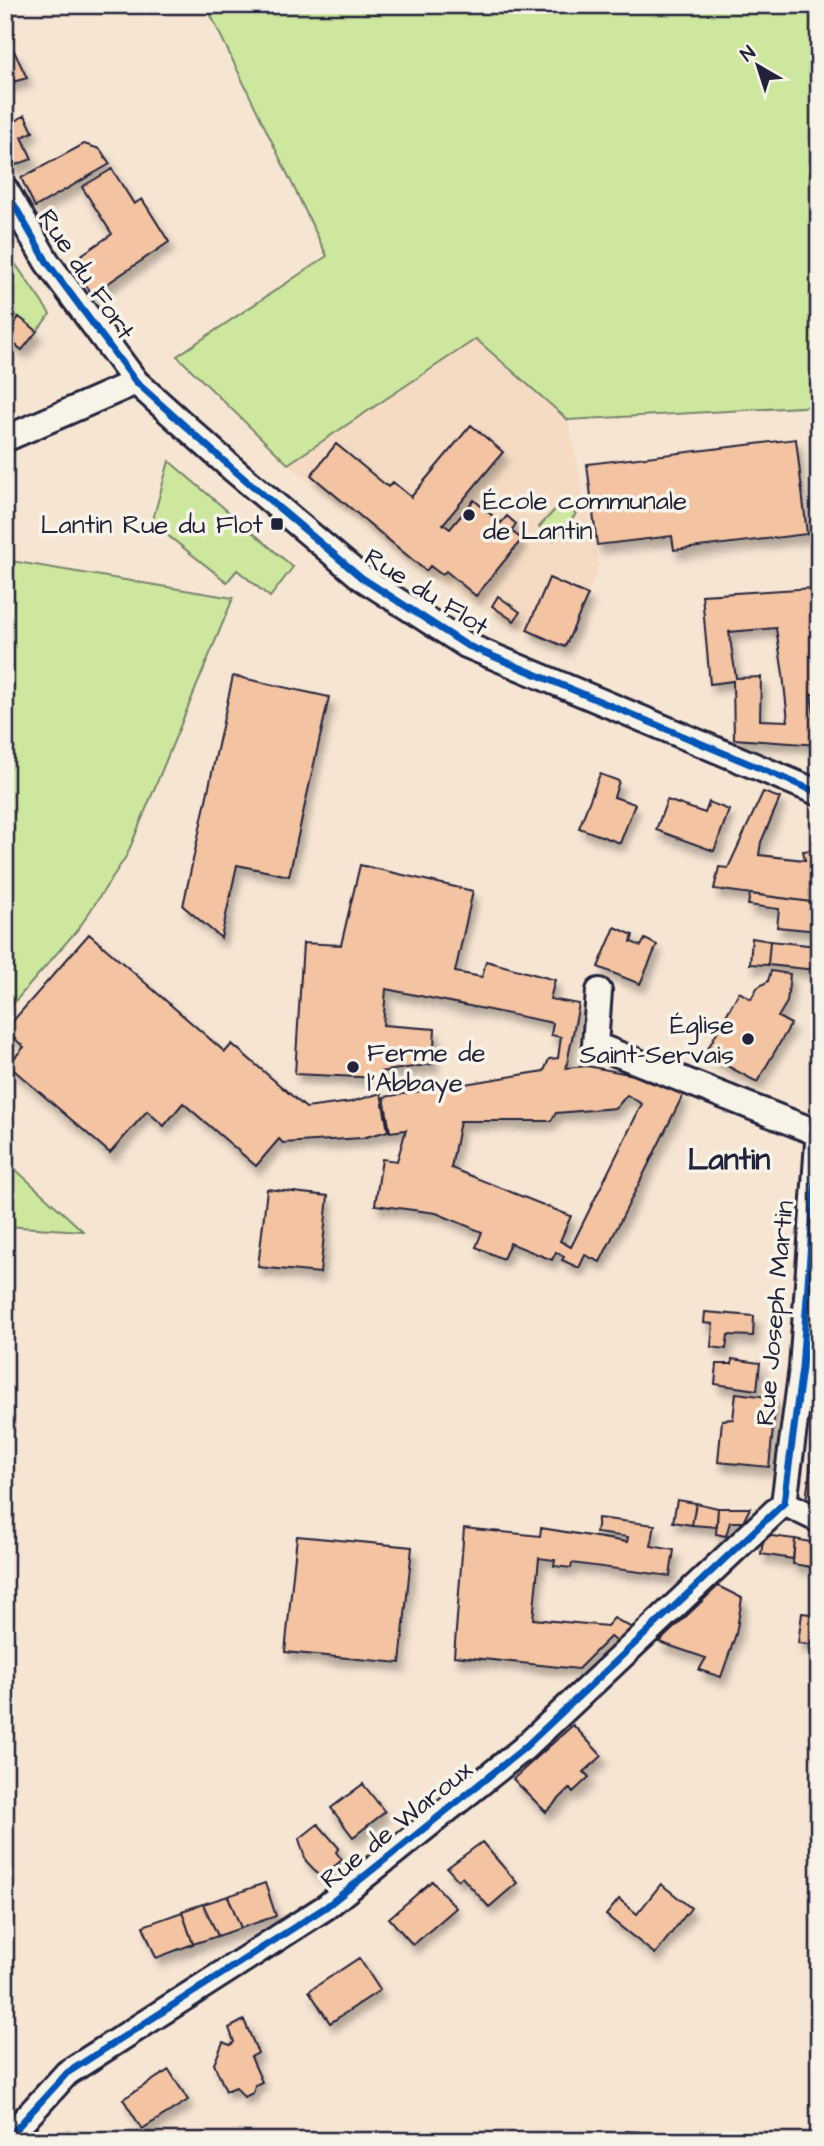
<svg xmlns="http://www.w3.org/2000/svg" width="824" height="2146" viewBox="0 0 824 2146" font-family="'Architects Daughter',sans-serif">
<style>
.built{fill:#f5dbc4}
.green{fill:#cde89e;stroke:#78856c;stroke-width:2}
.building{fill:#f3c3a2;stroke:#22223b;stroke-width:2;fill-rule:evenodd;filter:url(#shadow)}
.lines{fill:none;stroke-linecap:round;stroke-linejoin:round}
.minor-casing{stroke:#22223b;stroke-width:30}
.minor{stroke:#f7f3e8;stroke-width:24}
.cycleway-casing{stroke:#f7f3e8;stroke-width:11}
.cycleway{stroke:#0057b8;stroke-width:7}
.poi-dot{fill:#22223b;stroke:#f7f3e8;stroke-width:2.5}
.labels{text-anchor:middle;stroke-width:7;stroke-linejoin:round;paint-order:stroke}
.street-label{font-size:26px;fill:#22223b;stroke:#f7f3e8}
.poi-label{font-size:26px;fill:#22223b;stroke:#f7f3e8;text-anchor:start}
.quarter-label{font-size:30px;font-weight:bold;fill:#22223b;stroke:#f7f3e8}
</style>
<defs>
<filter id="shadow"><feDropShadow dx="4.5" dy="8" stdDeviation="3.5" flood-color="#0004"/></filter>
</defs>
<rect width="100%" height="100%" fill="#f6e5d3"/>
<filter id="ink" filterUnits="userSpaceOnUse"><feTurbulence type="fractalNoise" baseFrequency=".0143" numOctaves="2"/><feDisplacementMap in="SourceGraphic" scale="14" xChannelSelector="R" yChannelSelector="G"/><feConvolveMatrix kernelMatrix="1 2 1 2 8 2 1 2 1" color-interpolation-filters="sRGB"/></filter>
<g filter="url(#ink)">
<path class="built" d="M476,339L568,420L599,566L565,649L522,631L415,569L288,464Z"/>
<path class="green" d="M206,5H819V406L568,420L476,339L288,464L177,356L327,256Z
M5,249L50,314L37,331L5,307Z
M169,461L293,567L270,597L237,570L227,582L152,523Z
M562,502L576,514L554,540L539,527Z
M5,560L233,598L127,855L79,928L5,1013Z
M5,1160L83,1231L5,1226Z"/>
<path class="building" d="M14,51L27,78L5,84V56Z
M25,115L33,132L22,137L32,159L13,166L5,148V128Z
M84,144L100,149L110,164L35,207L21,178Z
M112,169L134,204L142,199L169,242L92,294L71,262L112,234L82,187Z
M19,317L37,331L22,350L5,337Z
M471,425L503,452L443,524L450,529L474,500L501,523L507,516L516,524L511,531L522,539L476,596L446,571L442,575L430,566L426,571L311,475L336,444L388,487L393,482L411,497Z
M796,439L807,534L674,550L672,536L597,545L587,464Z
M549,578L588,595L565,647L527,630Z
M815,588L819,627V683L814,684L818,694H811L815,723L819,722V745L734,739L733,681L710,684L702,595ZM776,628L783,674L788,721L760,720L761,677L736,678L729,632Z
M498,596L520,612L514,621L492,606Z
M233,676L329,697L289,876L237,865L221,938L183,906Z
M600,774L619,781L614,797L635,804L620,843L579,828Z
M763,792L780,798L761,842L759,855L805,860L803,851L819,849V903L714,889L719,867L728,868Z
M667,800L705,813L709,802L729,810L714,851L656,830Z
M360,865L473,891L455,972L482,977L486,961L555,980L550,999L579,1004L566,1068L587,1066L634,1075L652,1083L653,1080L683,1095L600,1262L585,1255L579,1268L562,1260L564,1257L556,1252L552,1260L510,1243L503,1259L476,1247L482,1232L436,1213L375,1205L382,1159L397,1161L406,1130L390,1132L384,1097L544,1071L549,1059L558,1058L561,1037L551,1035L553,1023L386,989L383,1025L435,1029L433,1064L380,1072L379,1078L295,1074L303,943L341,945ZM627,1095L642,1104L571,1247L560,1241L571,1216L451,1168L460,1121H551L556,1113L616,1108Z
M750,894L819,903L818,931L777,927L779,909L748,905Z
M615,927L633,935L631,942L641,946L645,939L657,945L640,984L598,967Z
M89,934L225,1052L232,1044L306,1108L351,1102L381,1093L388,1131L362,1138L283,1143L279,1139L256,1166L183,1103L164,1126L147,1111L110,1153L8,1065L24,1047L5,1030Z
M752,938L770,941L768,965L750,964Z
M770,941L817,946L816,970L768,965Z
M771,971L790,974L787,1002L778,1017L791,1024L757,1082L705,1054L739,992L751,999L757,988L768,981Z
M267,1189L328,1196L320,1273L258,1267Z
M705,1312L754,1316L753,1336L728,1335L726,1349L711,1347L713,1324L704,1323Z
M732,1359L760,1363L757,1390L715,1384L717,1364H732Z
M736,1393L776,1398L769,1467L718,1462L722,1420L733,1419Z
M813,1452L819,1453V1471L810,1470Z
M810,1470L819,1471V1505L806,1500Z
M677,1500L696,1503L692,1525L673,1522Z
M696,1503L718,1508L717,1527L692,1525Z
M718,1508H750L743,1522H730L726,1536L716,1534Z
M598,1518L655,1525L651,1546L674,1550L670,1576L572,1563L571,1568L554,1566L555,1560L539,1558L533,1619L607,1626L614,1618L634,1629L621,1643L610,1637L578,1669L454,1656L464,1528L540,1536L541,1528L627,1542L628,1537L596,1533Z
M764,1535L795,1539L793,1559L761,1554Z
M297,1536L412,1547L400,1663L285,1652Z
M795,1539L815,1543L811,1567L793,1564Z
M718,1586L742,1598L736,1634L721,1677L699,1670L706,1658L659,1642Z
M802,1613L819,1615V1645L798,1643Z
M573,1725L602,1756L584,1772L589,1777L573,1792L570,1788L546,1812L513,1779Z
M363,1784L385,1812L353,1837L331,1808Z
M318,1824L339,1848L336,1852L342,1860L321,1877L306,1861L299,1839Z
M482,1842L517,1883L489,1907L462,1877L458,1880L447,1868Z
M432,1881L456,1908L413,1945L389,1918Z
M265,1883L276,1916L241,1928L228,1896Z
M661,1884L691,1908L655,1954L606,1915L619,1899L637,1914Z
M228,1896L241,1928L218,1936L203,1904Z
M203,1904L218,1936L193,1944L182,1911Z
M182,1912L193,1944L156,1958L143,1926Z
M359,1958L380,1990L330,2023L309,1991Z
M244,2020L258,2053L251,2057L262,2082L255,2085L253,2093L244,2097L236,2087L226,2091L214,2064L223,2042L230,2045L234,2042L229,2028Z
M169,2070L188,2100L142,2129L123,2099Z
M626,2131L656,2133L655,2141H611L612,2136L624,2137Z"/>
<g class="lines">
<g class="minor-casing">
<path id="minor" d="M5,189L47,262L136,382L234,470L362,578L466,645L819,793
M5,439L136,382
M599,991L595,1045L818,1133
M784,1503L802,1368L819,1128
M784,1503L819,1520
M5,2141L67,2073L326,1907L523,1749L784,1503"/>
</g>
<use href="#minor" class="minor"/>
<g class="cycleway-casing">
<path id="cycleway" d="M5,189L47,262L136,382L234,470L362,578L466,645L819,793
M5,2141L67,2073L326,1907L523,1749L784,1503L802,1368L819,1128"/>
</g>
<use href="#cycleway" class="cycleway"/>
</g>
</g>
<g class="poi-dot">
<circle cx="469" cy="515" r="7"/>
<rect x="270" y="517" width="14" height="14" rx="3.5"/>
<circle cx="748" cy="1039" r="7"/>
<circle cx="353" cy="1067" r="7"/>
</g>
<g class="labels">
<g class="street-label">
<text transform="translate(87 274) rotate(56)" y="9">Rue du Fort</text>
<text transform="translate(427 591) rotate(32)" y="9">Rue du Flot</text>
<text transform="translate(774 1313) rotate(-85)" y="9">Rue Joseph Martin</text>
<text transform="translate(396 1824) rotate(-39)" y="9">Rue de Waroux</text>
</g>
<g class="poi-label">
<text x="483" y="509">École communale<tspan x="483" dy="30">de Lantin</tspan></text>
<text x="263" y="533" text-anchor="end">Lantin Rue du Flot</text>
<text x="734" y="1033" text-anchor="end">Église<tspan x="734" dy="30">Saint-Servais</tspan></text>
<text x="367" y="1061">Ferme de<tspan x="367" dy="30">l'Abbaye</tspan></text>
</g>
<g class="quarter-label">
<text x="729" y="1169">Lantin</text>
</g>
</g>
<rect width="824" height="2146" fill="none" stroke="#f7f3e8" stroke-width="28"/>
<rect x="14" y="14" width="796" height="2118" fill="none" stroke="#22223b" stroke-width="2.5" filter="url(#ink)"/>
<g transform="translate(758 66) rotate(321)" stroke="#f7f3e8" stroke-width="5" paint-order="stroke">
<path d="M0-5L12 26L0 18L-12 26Z" fill="#22223b"/>
<text y="-10" font-size="19" font-weight="bold" text-anchor="middle" fill="#22223b">N</text>
</g>
</svg>
